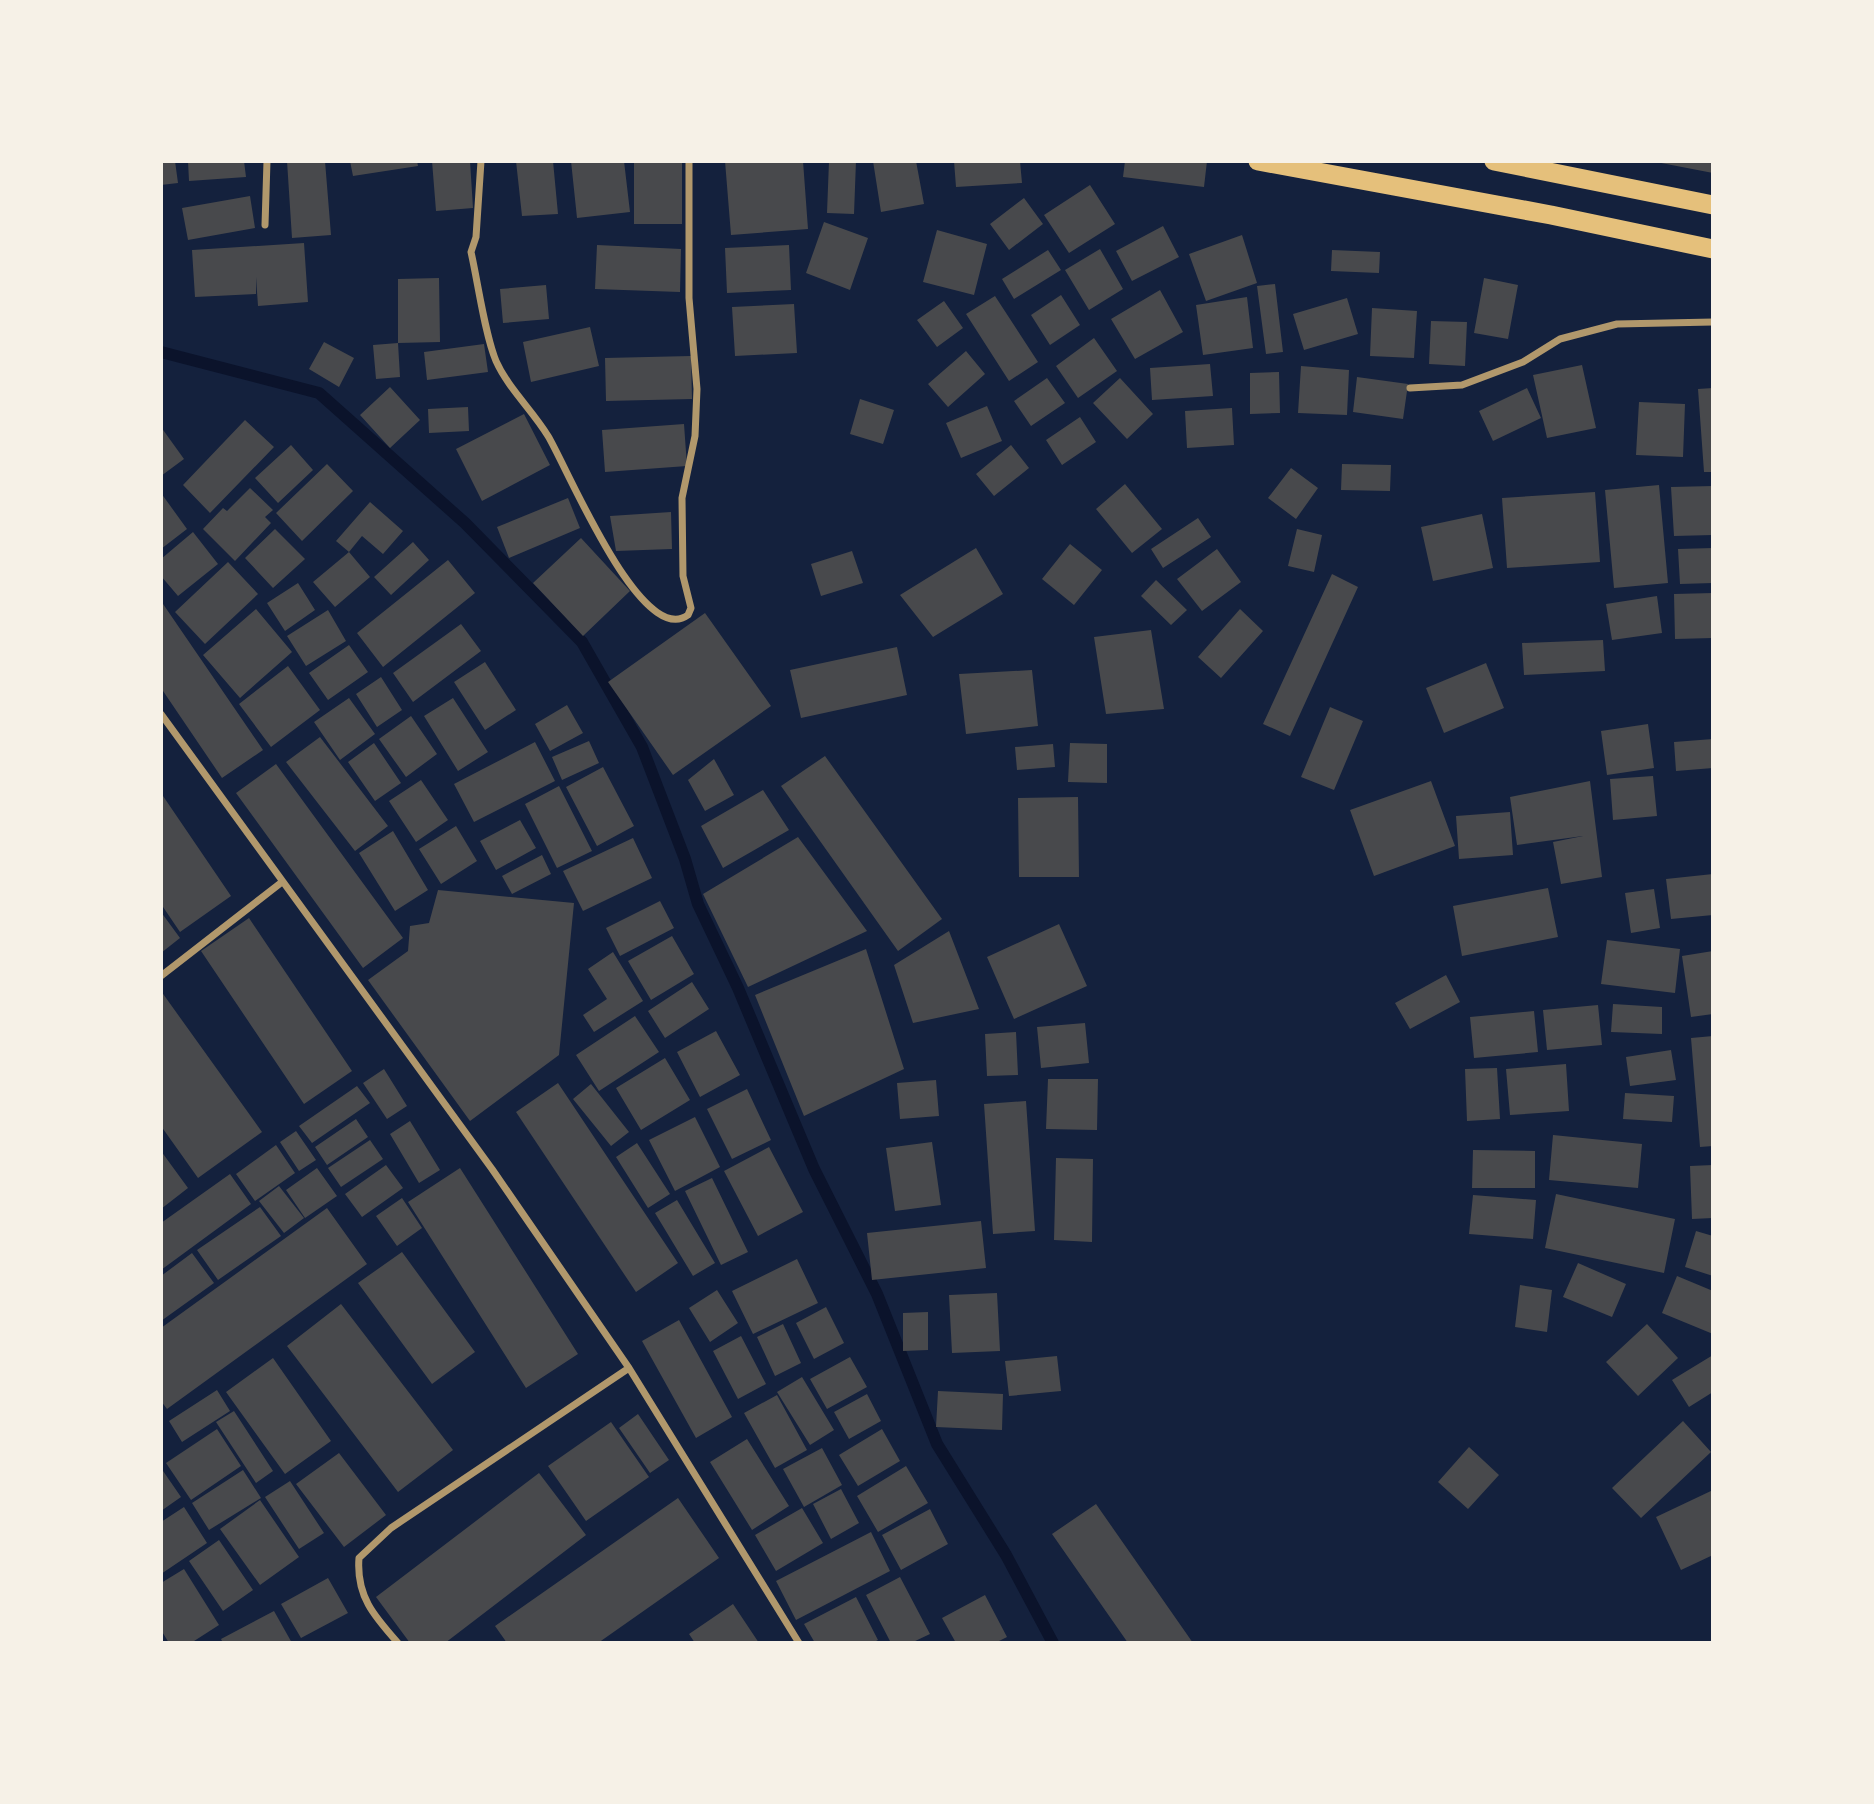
<svg xmlns="http://www.w3.org/2000/svg" width="1874" height="1804" viewBox="0 0 1874 1804" font-family="'DM Sans',sans-serif">
<style>
.lines{fill:none;stroke-linecap:round;stroke-linejoin:round}
.stream{stroke:#0b132b;stroke-width:12}
.building{fill:#48494c}
.minor{stroke:#b1986c;stroke-width:7}
.trunk{stroke:#e5c07b;stroke-width:19}
</style>
<rect width="100%" height="100%" fill="#14213d"/>
<g class="lines">
<path class="stream" d="M161,352L319,393L465,523L582,642L642,747L685,859L698,904L738,988L814,1169L877,1294L937,1444L1006,1555L1053,1643"/>
</g>
<path class="building" d="M161,161H175L178,183L161,185Z
M188,161H244L246,177L189,181Z
M287,161H325L331,235L292,238Z
M350,161H417L418,166L353,176Z
M432,161H470L473,208L436,211Z
M516,161H553L558,214L522,216Z
M571,161H624L630,212L577,218Z
M634,161H682V224H634Z
M725,161H803L808,229L731,235Z
M829,161H856L854,214L827,213Z
M873,161H916L924,204L881,212Z
M954,161H1020L1022,183L956,187Z
M1125,161H1207L1204,187L1123,177Z
M1656,161H1713V173L1656,162Z
M1090,185L1115,224L1069,253L1044,215Z
M250,196L255,228L188,240L182,208Z
M1024,198L1043,224L1009,250L990,224Z
M824,222L868,238L850,290L806,273Z
M1163,226L1179,257L1132,281L1116,251Z
M937,230L987,244L974,295L923,282Z
M1242,235L1257,283L1206,301L1189,254Z
M304,243L308,302L258,306L256,277V294L195,297L192,250Z
M597,245L681,249L680,292L595,289Z
M789,245L791,290L727,293L725,248Z
M1100,249L1123,289L1089,310L1065,270Z
M1048,250L1061,270L1014,299L1002,279Z
M1332,250L1380,252L1379,273L1331,271Z
M439,278L440,342L398,343V279Z
M1484,278L1518,285L1508,339L1474,333Z
M1275,284L1283,352L1266,354L1257,286Z
M546,285L549,319L503,323L500,289Z
M1160,290L1183,332L1135,359L1111,319Z
M1061,295L1080,325L1050,345L1031,315Z
M995,296L1038,362L1009,381L966,314Z
M1247,297L1253,348L1203,355L1196,305Z
M1347,298L1358,334L1304,350L1293,314Z
M944,301L963,328L937,347L917,320Z
M794,304L797,353L735,356L732,307Z
M1372,308L1417,311L1414,358L1370,356Z
M1431,321L1467,322L1465,366L1429,364Z
M590,327L599,366L531,382L523,342Z
M1094,338L1117,371L1078,398L1056,366Z
M324,342L354,358L339,387L309,369Z
M398,343L400,377L376,379L373,345Z
M484,344L488,372L427,380L424,352Z
M966,351L985,374L948,407L928,384Z
M691,356L692,399L606,401L605,358Z
M1210,364L1213,396L1152,400L1150,368Z
M1582,365L1596,428L1547,438L1533,375Z
M1301,366L1349,370L1347,415L1298,413Z
M1279,372L1280,413L1250,414V373Z
M1357,377L1408,384L1403,419L1353,412Z
M1047,378L1065,403L1031,426L1014,401Z
M1120,378L1153,414L1127,439L1093,403Z
M390,387L420,420L390,448L360,415Z
M1527,388L1541,418L1493,441L1479,411Z
M1713,388V472H1704L1698,389Z
M860,399L894,410L883,444L850,434Z
M1639,402L1685,404L1683,457L1636,455Z
M987,406L1002,441L961,458L946,423Z
M468,407L469,431L429,433L428,409Z
M1232,408L1234,445L1187,448L1185,411Z
M524,414L550,465L482,501L456,449Z
M1080,417L1096,442L1062,465L1046,440Z
M245,420L274,447L210,513L183,485Z
M684,424L687,466L605,472L602,430Z
M161,427L184,459L161,476Z
M291,445L313,470L278,503L255,478Z
M1011,445L1029,468L994,496L976,474Z
M327,464L353,491L302,541L276,513Z
M1342,464L1391,465L1390,491L1341,490Z
M1291,468L1318,488L1296,519L1268,498Z
M1125,484L1162,529L1132,553L1096,509Z
M1659,485L1668,583L1614,588L1605,490Z
M1713,486V535L1674,536L1671,487Z
M250,488L273,510L265,517L271,523L235,561L203,529L223,508L227,511Z
M1595,492L1600,562L1507,568L1502,498Z
M161,493L187,529L161,549Z
M568,498L580,528L509,558L497,527Z
M370,502L403,531L383,554L362,536L349,552L336,541Z
M671,512L672,549L616,551L610,516Z
M1482,514L1493,568L1433,581L1421,527Z
M1198,518L1211,537L1163,568L1151,549Z
M275,529L305,559L273,588L245,558Z
M1297,529L1322,535L1314,572L1288,566Z
M193,532L218,564L178,596L161,576V559Z
M581,538L630,591L583,636L533,583Z
M413,542L429,560L391,595L374,577Z
M1070,544L1102,570L1074,605L1042,579Z
M976,548L1003,594L933,637L900,595Z
M1713,548V583L1680,584L1678,549Z
M1217,549L1241,582L1202,611L1177,579Z
M852,551L863,583L821,596L811,564Z
M349,552L370,577L335,607L313,582Z
M448,560L475,593L383,667L357,633Z
M228,562L258,594L205,644L175,612Z
M1332,574L1358,587L1290,736L1263,724Z
M1156,580L1187,610L1171,625L1141,596Z
M298,583L315,610L285,631L267,603Z
M1713,593V638L1675,639L1674,594Z
M1657,596L1662,633L1612,640L1606,604Z
M161,601L263,750L222,778L161,688Z
M256,609L292,652L240,698L203,655Z
M1240,609L1263,631L1221,678L1198,657Z
M328,610L346,641L306,666L287,636Z
M705,613L771,706L673,775L608,682Z
M461,624L481,651L413,702L393,673Z
M1151,630L1164,709L1106,714L1094,637Z
M1603,640L1605,671L1524,675L1522,643Z
M349,645L368,672L328,700L309,673Z
M897,647L907,695L801,718L790,670Z
M485,662L516,710L485,730L454,682Z
M1486,663L1504,708L1444,733L1426,688Z
M288,666L320,710L271,747L239,704Z
M1032,670L1038,726L966,734L959,674Z
M381,677L402,710L377,727L356,694Z
M349,698L375,734L340,760L314,722Z
M453,698L488,752L458,771L424,716Z
M567,705L583,733L550,751L535,724Z
M1330,707L1363,721L1334,790L1301,777Z
M411,716L437,754L406,777L379,739Z
M1648,724L1654,768L1607,775L1601,731Z
M320,737L388,826L355,851L286,762Z
M1713,739V768L1676,771L1674,742Z
M589,741L599,763L562,780L552,757Z
M535,742L555,781L474,822L454,784Z
M374,743L401,783L375,801L348,762Z
M1070,743L1107,744V783L1068,782Z
M1053,744L1055,767L1017,770L1015,747Z
M825,756L942,919L898,951L781,786Z
M714,759L734,795L705,811L688,780Z
M276,764L403,938L363,968L236,793Z
M603,767L634,826L597,846L566,787Z
M1653,776L1657,816L1613,820L1610,779Z
M421,780L448,820L416,842L389,801Z
M1431,781L1455,846L1374,876L1350,810Z
M1590,781L1602,877L1561,884L1553,842L1583,836L1517,845L1510,797Z
M559,786L592,851L557,868L525,804Z
M763,790L789,830L723,868L701,826Z
M161,793L231,896L180,932L161,904Z
M1078,797L1079,877H1019L1018,798Z
M1510,812L1513,855L1459,859L1456,816Z
M520,820L536,848L496,870L480,841Z
M456,826L477,861L441,884L419,849Z
M393,831L428,890L395,911L359,853Z
M798,837L867,931L748,987L703,894Z
M633,838L652,878L583,911L563,871Z
M542,855L551,874L512,894L502,876Z
M1713,874V915L1671,919L1666,879Z
M1548,888L1558,937L1462,956L1453,906Z
M1654,889L1660,928L1631,933L1625,893Z
M438,890L574,903L559,1055L470,1121L368,980L408,951L410,926L429,923Z
M660,901L674,928L620,956L606,928Z
M161,912L180,938L161,953Z
M249,918L352,1071L304,1104L201,951Z
M1059,924L1087,986L1014,1019L987,957Z
M949,931L979,1009L913,1023L894,965Z
M672,936L694,974L651,1000L628,961Z
M1607,940L1680,949L1675,993L1601,984Z
M866,949L904,1069L804,1116L755,995Z
M1713,951V1014L1691,1017L1682,956Z
M613,952L643,1001L594,1032L583,1015L607,999L588,969Z
M1446,975L1460,1002L1410,1029L1395,1003Z
M692,982L709,1009L665,1038L648,1011Z
M161,991L262,1132L198,1178L161,1126Z
M1613,1004L1662,1007V1034L1611,1032Z
M1598,1005L1602,1045L1547,1050L1543,1010Z
M1534,1011L1538,1052L1474,1058L1470,1017Z
M635,1016L659,1052L599,1091L576,1055Z
M1085,1023L1089,1063L1041,1068L1037,1027Z
M716,1031L740,1075L700,1097L677,1052Z
M1016,1032L1018,1075L987,1076L985,1034Z
M1713,1036V1146L1700,1147L1691,1038Z
M1671,1050L1676,1080L1630,1086L1626,1057Z
M665,1058L690,1100L641,1130L616,1088Z
M1566,1064L1569,1111L1510,1115L1506,1069Z
M1497,1068L1500,1119L1467,1121L1465,1069Z
M384,1069L407,1106L387,1119L363,1083Z
M1048,1079H1098L1097,1130L1046,1129Z
M936,1080L939,1116L900,1119L897,1083Z
M558,1083L678,1263L636,1292L516,1112Z
M591,1084L629,1132L611,1146L573,1099Z
M357,1086L370,1103L312,1143L299,1126Z
M747,1089L771,1140L732,1159L707,1109Z
M1625,1093L1674,1096L1672,1122L1623,1119Z
M1026,1101L1035,1231L993,1234L984,1104Z
M695,1117L720,1167L675,1191L649,1140Z
M356,1119L368,1137L327,1165L315,1147Z
M410,1121L440,1170L419,1183L390,1134Z
M296,1131L316,1160L299,1171L280,1142Z
M1553,1135L1642,1144L1638,1188L1549,1180Z
M370,1140L383,1159L341,1187L328,1168Z
M932,1142L941,1205L895,1211L886,1148Z
M637,1143L670,1194L648,1208L616,1157Z
M276,1145L295,1173L255,1201L236,1174Z
M769,1147L803,1212L758,1236L724,1171Z
M1473,1150L1535,1151V1188H1472Z
M161,1151L188,1188L161,1209Z
M1056,1158L1093,1159L1092,1242L1054,1240Z
M386,1165L403,1188L362,1217L345,1194Z
M1713,1165V1218L1692,1219L1690,1166Z
M317,1168L337,1196L305,1218L286,1190Z
M460,1168L578,1354L526,1388L408,1202Z
M230,1174L251,1204L161,1270V1223Z
M712,1178L748,1252L721,1265L685,1191Z
M279,1186L304,1218L284,1233L259,1201Z
M1556,1194L1675,1219L1664,1273L1545,1248Z
M1473,1195L1536,1200L1533,1239L1469,1234Z
M402,1198L422,1228L397,1246L376,1216Z
M677,1200L715,1263L693,1276L655,1213Z
M260,1207L281,1236L218,1280L197,1250Z
M327,1208L367,1264L167,1409L161,1401V1328Z
M981,1221L986,1268L872,1280L867,1233Z
M1696,1231L1713,1236V1276L1685,1267Z
M402,1252L475,1352L432,1384L358,1283Z
M192,1253L214,1283L161,1321V1276Z
M797,1259L818,1303L753,1334L732,1291Z
M1578,1263L1626,1284L1612,1317L1563,1297Z
M1677,1276L1713,1291V1334L1662,1313Z
M1520,1285L1552,1290L1547,1332L1515,1327Z
M717,1290L738,1323L710,1342L689,1308Z
M997,1293L1000,1351L952,1353L949,1295Z
M341,1304L453,1450L398,1492L287,1346Z
M826,1307L844,1343L814,1359L796,1323Z
M928,1312V1350L903,1351V1313Z
M679,1320L732,1417L696,1438L642,1341Z
M783,1324L801,1363L775,1376L757,1337Z
M1647,1324L1678,1358L1638,1396L1606,1362Z
M741,1336L766,1384L738,1399L713,1351Z
M1713,1355V1392L1689,1407L1672,1380Z
M1057,1356L1061,1391L1009,1396L1005,1361Z
M850,1357L867,1387L827,1409L810,1379Z
M273,1358L331,1441L285,1474L226,1392Z
M802,1377L834,1430L810,1445L777,1392Z
M217,1390L230,1411L182,1442L169,1421Z
M938,1391L1003,1394L1002,1430L936,1427Z
M867,1394L881,1421L849,1439L834,1412Z
M777,1395L807,1450L775,1468L744,1413Z
M234,1411L273,1471L256,1483L216,1422Z
M638,1414L669,1460L650,1473L619,1428Z
M1683,1421L1711,1452L1641,1518L1612,1488Z
M611,1422L649,1477L586,1521L548,1466Z
M217,1429L241,1466L191,1500L166,1463Z
M882,1429L900,1461L858,1486L839,1455Z
M747,1439L789,1506L752,1530L710,1462Z
M1469,1447L1499,1475L1468,1509L1438,1482Z
M822,1448L842,1485L804,1507L783,1469Z
M339,1453L386,1515L344,1547L296,1484Z
M906,1466L928,1503L878,1532L857,1496Z
M161,1468L181,1497L161,1511Z
M243,1470L261,1498L209,1530L192,1503Z
M539,1473L586,1535L445,1643H410L376,1597Z
M290,1481L324,1533L299,1549L265,1497Z
M841,1489L859,1523L831,1539L813,1504Z
M1713,1490V1555L1681,1570L1656,1517Z
M678,1498L719,1558L598,1643H507L495,1626Z
M260,1500L299,1557L260,1585L220,1529Z
M1096,1504L1193,1643H1128L1052,1534Z
M184,1507L207,1543L161,1574V1522Z
M802,1508L823,1543L776,1571L755,1535Z
M930,1509L948,1544L901,1570L882,1535Z
M871,1532L890,1571L796,1620L776,1581Z
M219,1540L253,1590L223,1611L189,1561Z
M184,1569L219,1625L191,1643H169L161,1630V1583Z
M900,1577L930,1634L911,1643H891L866,1595Z
M328,1578L348,1613L301,1638L281,1604Z
M985,1595L1007,1637L995,1643H956L942,1618Z
M856,1597L878,1640L872,1643H815L804,1624Z
M733,1604L759,1643H695L689,1634Z
M274,1611L292,1643H223L221,1639Z"/>
<g class="lines">
<path class="minor" d="M481,161L476,237L471,252C478,283 485,335 496,361C508,388 533,411 548,436C567,467 641,649 688,615L691,608L683,576L682,498L695,436L697,389L689,298V161
M265,225L267,161
M1410,388L1462,385L1523,362L1560,339L1617,324L1713,322
M161,714L492,1169L629,1368L799,1643
M161,976L282,882
M398,1643C374,1616 356,1596 359,1558L391,1528L629,1368"/>
<path class="trunk" d="M1258,161L1551,215L1713,249
M1494,161L1713,205"/>
</g>
<rect width="1874" height="1804" fill="none" stroke="#f6f1e7" stroke-width="326"/>
</svg>
